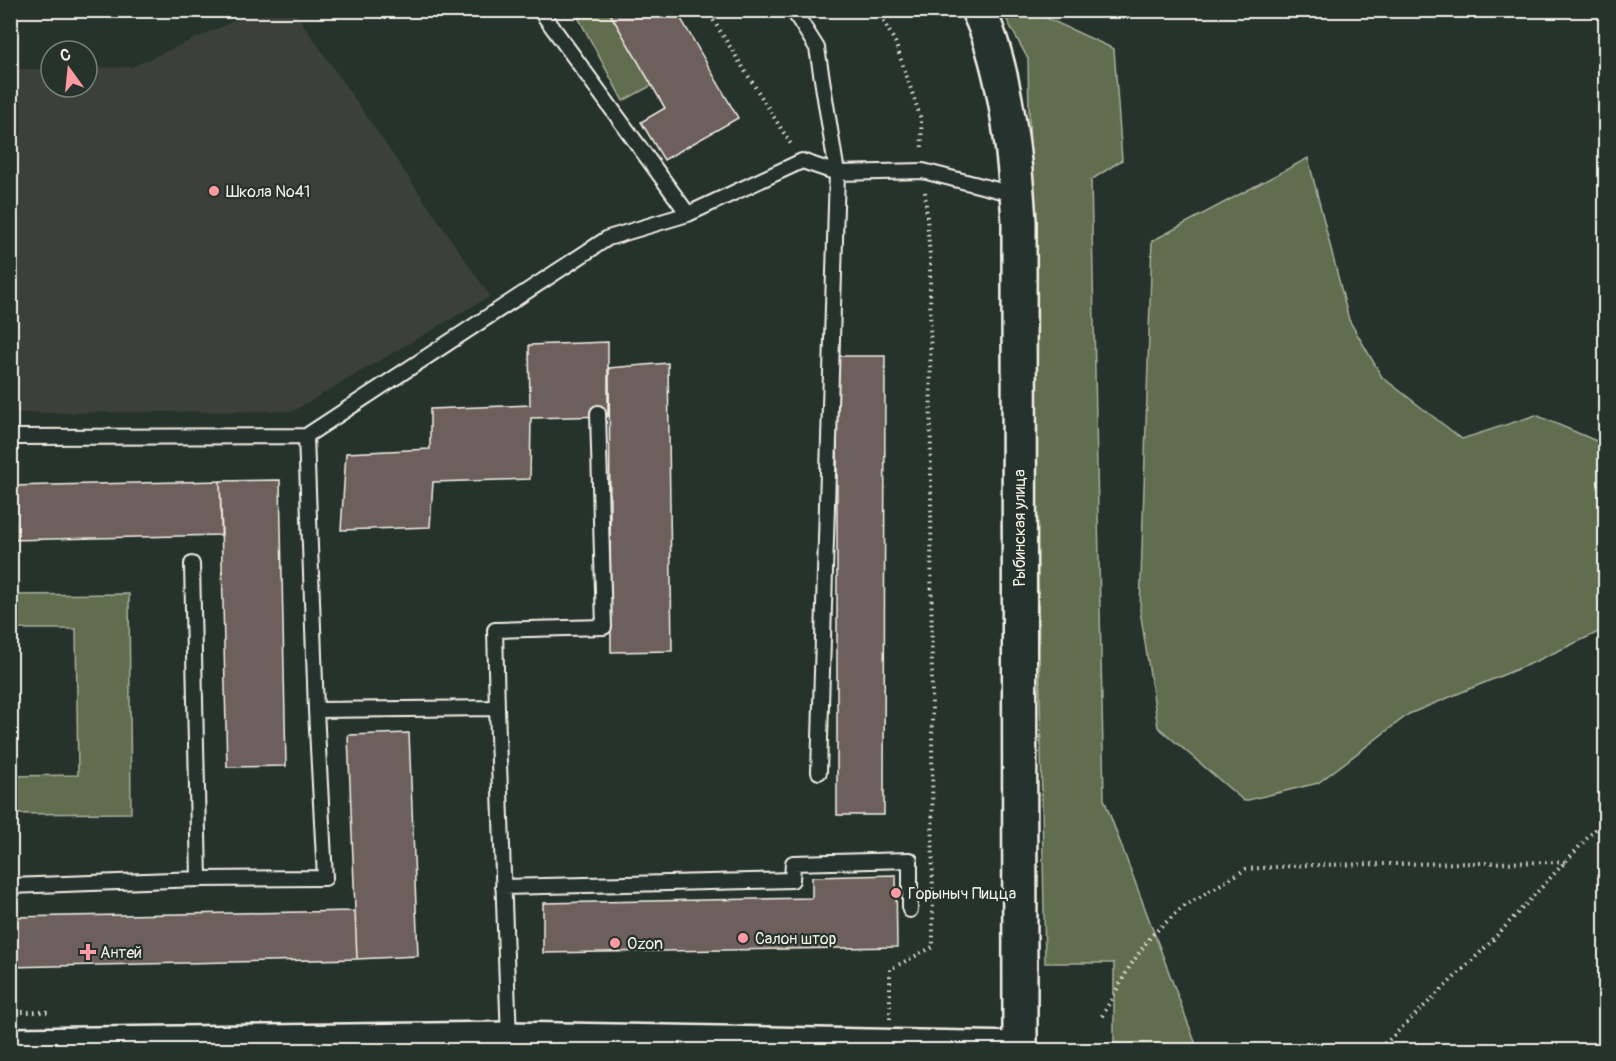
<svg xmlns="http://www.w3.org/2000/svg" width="1616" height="1061" viewBox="0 0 1616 1061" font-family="Pangolin,sans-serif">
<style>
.built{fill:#3b403b}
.green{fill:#606d4f;stroke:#aaaf9c;stroke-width:1.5}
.building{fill:#6d605c;stroke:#f4f1e8;stroke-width:1.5}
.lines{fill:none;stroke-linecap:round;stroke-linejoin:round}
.service-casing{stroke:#f4f1e8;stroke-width:18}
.tertiary-casing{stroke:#f4f1e8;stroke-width:38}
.secondary-casing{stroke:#f4f1e8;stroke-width:38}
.path{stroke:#f4f1e8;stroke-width:4;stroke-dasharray:1.5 4.5;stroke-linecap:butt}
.service{stroke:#26332d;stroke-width:14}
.tertiary{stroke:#26332d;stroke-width:33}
.secondary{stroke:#26332d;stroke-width:33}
.poi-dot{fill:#ff9aa2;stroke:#26332d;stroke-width:2}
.labels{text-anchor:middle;stroke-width:4.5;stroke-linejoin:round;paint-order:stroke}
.poi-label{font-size:16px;fill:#f4f1e8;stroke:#26332d;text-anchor:start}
.street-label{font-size:16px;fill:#f4f1e8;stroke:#26332d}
</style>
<rect width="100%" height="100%" fill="#26332d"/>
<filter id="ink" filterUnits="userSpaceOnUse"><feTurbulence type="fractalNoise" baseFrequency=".0167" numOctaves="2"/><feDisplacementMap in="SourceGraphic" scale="12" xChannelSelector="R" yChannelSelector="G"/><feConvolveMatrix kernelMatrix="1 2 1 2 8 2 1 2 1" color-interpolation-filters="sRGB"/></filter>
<g filter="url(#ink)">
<path class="built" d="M256,11H294L490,296L293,411L11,413V69H51V87H87V68L132,67Z"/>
<path class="green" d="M590,11H654L684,68L623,101L578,17Z
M1002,11H1039L1042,16L1114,49L1122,160L1091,180L1104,799L1198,1050H1114V963H1045L1028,59Z
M1308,158L1349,320L1382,377L1462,439L1536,415L1601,443L1605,446V629L1532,663L1409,714L1318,783L1244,801L1158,727L1140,610L1152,241Z
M129,594L131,813L11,814V776L78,775L76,629H11V595Z"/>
<path class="building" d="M608,10H676L738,118L664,160L641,122L665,108Z
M608,342V416L531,418L530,479L433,482L430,527L341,530L346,453L430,449V409L530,405L529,345Z
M837,356H885L884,815H837Z
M668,363L672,651L611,652L609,368Z
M280,480L286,766L227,767L220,481Z
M220,481L222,535L10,540V486Z
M409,733L418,956L357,959L348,735Z
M896,875L897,947L543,953V903L812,898V877Z
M355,911L357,959L10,967V917Z"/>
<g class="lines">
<g class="service-casing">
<path id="service" d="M540,10L688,214
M793,10L817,48L837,173L819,772
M306,436L316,710
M10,437L306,436L608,238L688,214L802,161L837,173L923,171L1017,195
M497,708L495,630L604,627L598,413
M199,879L325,878L316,710L497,708L509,1039
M10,886L199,879L192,564
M503,887L792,880L793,863L910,860V910"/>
</g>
<g class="tertiary-casing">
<path id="tertiary" d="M10,1045L509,1039L1020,1049"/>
</g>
<g class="secondary-casing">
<path id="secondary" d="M978,10C1006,66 1015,158 1019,221L1020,1050"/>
</g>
<path class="path" d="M707,10L792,146
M878,10L895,42L921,119L922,151
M10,1012H49
M1102,1016L1130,966L1151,936L1183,907L1246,869L1308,865L1565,862
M890,1019V969L933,947L930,257L925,192
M1374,1050L1388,1041L1487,946L1606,818"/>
<use href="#service" class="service"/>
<use href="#tertiary" class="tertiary"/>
<use href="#secondary" class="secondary"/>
</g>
</g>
<g class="poi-dot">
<circle cx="214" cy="191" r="6"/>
<circle cx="896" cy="893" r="6"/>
<circle cx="743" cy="938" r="6"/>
<circle cx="615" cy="943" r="6"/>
<path d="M85 943h6v6h6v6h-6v6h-6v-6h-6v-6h6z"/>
</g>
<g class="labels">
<g class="poi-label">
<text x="226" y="197">Школа №41</text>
<text x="908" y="899">Горыныч Пицца</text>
<text x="755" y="944">Салон штор</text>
<text x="627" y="949">Ozon</text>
<text x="100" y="958">Антей</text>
</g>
<g class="street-label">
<text transform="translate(1019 528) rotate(-90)" y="6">Рыбинская улица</text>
</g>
</g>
<rect width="1616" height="1061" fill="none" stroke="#26332d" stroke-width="36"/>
<rect x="18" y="18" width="1580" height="1025" fill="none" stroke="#f4f1e8" stroke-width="2" filter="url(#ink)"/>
<g transform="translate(69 69) rotate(345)"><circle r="28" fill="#26332d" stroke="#787f78" stroke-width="1.5"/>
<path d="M0-4.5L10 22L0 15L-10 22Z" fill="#ff9aa2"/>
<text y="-9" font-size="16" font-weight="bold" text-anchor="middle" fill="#f4f1e8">С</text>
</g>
</svg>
